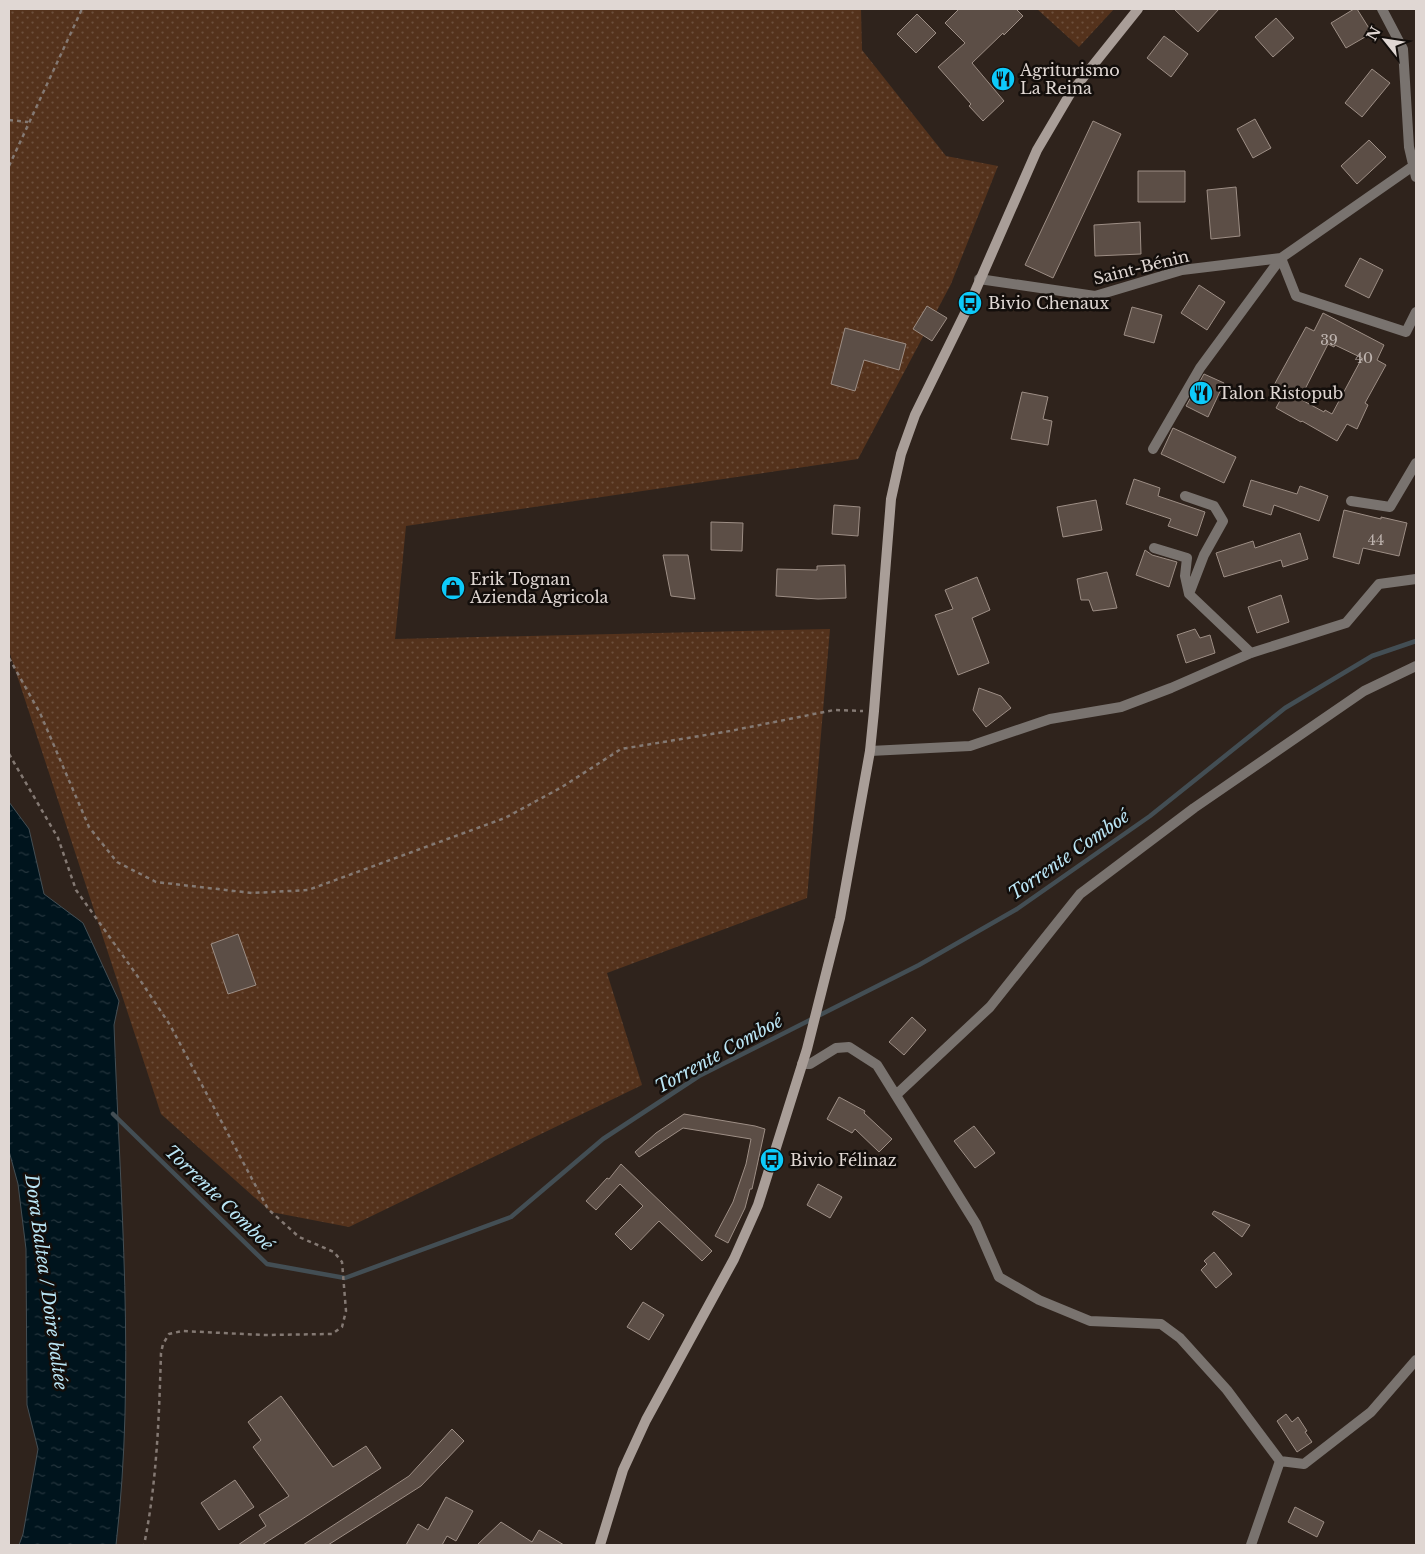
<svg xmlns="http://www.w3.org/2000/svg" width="1425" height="1554" viewBox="0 0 1425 1554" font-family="'Libre Baskerville',serif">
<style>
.green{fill:url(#green-dots)}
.water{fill:url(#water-ripples);stroke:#434e54}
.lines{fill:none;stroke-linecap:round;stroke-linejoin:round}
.stream{stroke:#434e54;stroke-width:4.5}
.building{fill:#5c4e46;stroke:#9d8e85;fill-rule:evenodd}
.path{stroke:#847973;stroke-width:2.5;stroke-dasharray:4 4;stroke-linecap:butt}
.minor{stroke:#79736f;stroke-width:10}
.secondary{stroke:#a99e98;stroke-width:10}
.labels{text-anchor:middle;stroke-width:5;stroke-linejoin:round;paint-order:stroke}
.number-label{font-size:14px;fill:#bfb5b0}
.poi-label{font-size:16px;fill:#e0d7d3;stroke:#130e0b;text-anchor:start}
.street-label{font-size:16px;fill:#e0d7d3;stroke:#130e0b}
.water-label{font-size:18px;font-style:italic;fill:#bae5f5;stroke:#130e0b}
</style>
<defs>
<pattern id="green-dots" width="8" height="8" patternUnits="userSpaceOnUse" patternTransform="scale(1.25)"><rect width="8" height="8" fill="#54321c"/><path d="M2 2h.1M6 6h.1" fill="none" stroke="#6c4f3c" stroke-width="1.8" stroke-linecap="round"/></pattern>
<pattern id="water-ripples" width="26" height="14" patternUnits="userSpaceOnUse" patternTransform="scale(1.25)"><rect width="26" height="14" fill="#00141d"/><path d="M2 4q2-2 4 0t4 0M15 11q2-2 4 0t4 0" fill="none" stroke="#25353d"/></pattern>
</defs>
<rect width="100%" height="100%" fill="#2f231c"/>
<path class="green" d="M9,9H861L862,50L946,156L998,166L951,284L858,459L406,526L395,639L830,629L807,898L607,973L642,1085L349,1227L271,1212L161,1114L9,651Z
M1037,9H1114L1079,47Z"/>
<path class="water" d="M9,802L29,829L44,894L83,923L119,1001L114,1025C120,1198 136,1373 116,1545H19L23,1534L38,1449L27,1405L26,1249L18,1184L9,1151Z"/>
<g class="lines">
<path class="stream" d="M113,1114L267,1264L345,1278L511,1217L603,1139L699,1076L919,965L1017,909L1150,816L1285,708L1372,656L1416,641"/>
</g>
<path class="building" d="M959,9H1016L1023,16L1004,35L1003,33L972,63L1004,101L983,121L969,106L971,104L938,67L965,43L945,23Z
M1174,9H1219L1198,32Z
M1354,9H1357L1372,33L1346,48L1331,23Z
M917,14L936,33L916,53L897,34Z
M1276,18L1294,38L1273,57L1255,37Z
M1164,36L1188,54L1171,77L1147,58Z
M1372,69L1390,83L1362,117L1345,103Z
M1255,119L1271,148L1253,158L1237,129Z
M1093,121L1121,134L1053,278L1025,265Z
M1369,140L1386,157L1357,184L1341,166Z
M1138,171H1185V202H1138Z
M1236,187L1240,236L1211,239L1207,190Z
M1140,222L1141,254L1095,256L1094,225Z
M1360,258L1383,270L1369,298L1345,286Z
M1199,285L1225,302L1207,330L1181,313Z
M927,306L947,318L932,341L913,329Z
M1132,307L1162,315L1154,343L1124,335Z
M1323,313L1384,345L1377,360L1386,365L1365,403L1368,405L1357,429L1347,424L1337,441L1302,421L1301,422L1276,408L1284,393L1273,387L1306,327L1314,331ZM1328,344L1334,347L1335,345L1362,358L1332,414L1325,410L1324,412L1300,399Z
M845,328L906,344L899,370L864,360L855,391L831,384Z
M1204,374L1224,383L1208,417L1186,406Z
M1022,392L1048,397L1043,419L1052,421L1048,445L1011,439Z
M1173,428L1236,457L1224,483L1161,454Z
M1134,479L1160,488L1158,496L1205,512L1197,536L1168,526L1171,519L1126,504Z
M1251,480L1297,494L1300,486L1328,496L1319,521L1274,505L1271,515L1243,506Z
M1096,500L1102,530L1063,537L1057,507Z
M834,505L860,507L858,536L832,534Z
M1344,510L1381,519V517L1407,523L1399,556L1363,548L1359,564L1333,557Z
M711,522L743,523L742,551L711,550Z
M1300,533L1308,559L1283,567L1281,560L1224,577L1216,553L1253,541L1255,548Z
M1145,550L1152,555L1177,562L1169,587L1136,575Z
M663,555H688L695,599L671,596Z
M845,565L846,598L818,599L776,596L777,569L817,570V566Z
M1107,572L1117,608L1093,611L1089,600H1081L1077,579Z
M977,577L990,610L972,618L989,663L958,675L935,615L953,609L945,590Z
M1281,595L1289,622L1257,633L1248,607Z
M1195,629L1200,638L1210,635L1215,653L1186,663L1177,635Z
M979,688L1001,696L1011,708L986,727L973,710Z
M238,934L256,985L228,994L211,944Z
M912,1017L926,1030L904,1055L889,1042Z
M839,1097L865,1111L864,1113L892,1139L879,1152L855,1129L852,1133L827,1119Z
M684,1114L755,1126L765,1129L752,1189H750L745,1208L728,1243L715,1236L733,1202L746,1164L751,1139L683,1128L639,1157L635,1152L656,1133Z
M974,1126L995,1153L975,1168L954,1141Z
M621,1164L712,1251L702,1261L659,1221L631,1250L615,1234L643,1206L620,1184L596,1210L586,1201L607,1178L609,1179Z
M818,1184L842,1197L830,1218L807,1205Z
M1214,1211L1250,1225L1242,1237L1212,1214Z
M1214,1252L1232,1274L1216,1288L1201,1270L1207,1264L1204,1261Z
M643,1302L664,1315L649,1340L627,1327Z
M281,1396L333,1467L366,1446L381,1468L262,1545H238L266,1526L259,1515L289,1496L253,1447L261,1440L248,1422Z
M1286,1414L1292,1422L1298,1417L1307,1431L1305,1432L1312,1442L1297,1452L1277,1421Z
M452,1429L464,1441L421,1486L328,1545H303L409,1476Z
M235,1480L254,1507L219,1530L201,1503Z
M446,1497L473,1511L456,1541L447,1536L442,1545H406L418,1524L428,1530Z
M1295,1507L1324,1522L1317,1537L1288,1522Z
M501,1522L532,1542L539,1530L564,1545H477Z"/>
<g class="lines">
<path class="path" d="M9,120L28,122
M9,166L82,9
M9,658L40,713L89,827L117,862L156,882L252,893L308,890L505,818L562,787L621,749L730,731L834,710L863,711
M9,754L58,838L76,890L136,974L170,1025L268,1209L299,1237L334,1252L342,1262L346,1311L342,1327L332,1334L264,1335L182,1331L169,1334L163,1344L161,1353C159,1417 157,1482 144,1545"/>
<path class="minor" d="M1382,9L1403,49L1409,147L1416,177
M979,279L1095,296L1182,270L1281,258L1416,164
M1153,449L1200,368L1281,258L1296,296L1406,332L1416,312
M1185,496L1214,506L1223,521L1204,555L1189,594
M1351,501L1390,507L1416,463
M1154,548L1187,558L1185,576L1189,594L1251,653
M870,751L970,746L1050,719L1121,707L1171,688L1251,653L1346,623L1379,584L1416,579
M802,1064H810L836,1048L849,1047L877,1065L976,1224L999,1277L1039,1300L1090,1321L1161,1324L1180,1338L1227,1390L1280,1461L1251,1545
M896,1095L990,1007L1080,894L1194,808L1364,691L1416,666
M1280,1461L1304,1464L1371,1412L1416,1360"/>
<path class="secondary" d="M600,1545L623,1470L646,1420L734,1259L758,1205L807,1049L840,918L870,751L874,711L891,499L901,454L915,415L970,303L1037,150L1070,94L1138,9"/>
</g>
<defs>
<g id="restaurant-disc" transform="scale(1.25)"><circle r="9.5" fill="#0dcafa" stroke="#130e0b"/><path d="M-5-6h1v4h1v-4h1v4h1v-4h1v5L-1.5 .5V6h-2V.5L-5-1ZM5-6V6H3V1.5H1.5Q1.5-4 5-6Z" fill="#111"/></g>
<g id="bus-disc" transform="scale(1.25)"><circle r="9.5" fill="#0dcafa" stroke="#130e0b"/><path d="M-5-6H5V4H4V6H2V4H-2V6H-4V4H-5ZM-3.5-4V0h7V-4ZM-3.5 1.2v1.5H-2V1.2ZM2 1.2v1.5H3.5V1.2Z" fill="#111"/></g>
<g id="shop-disc" transform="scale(1.25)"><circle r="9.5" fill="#0dcafa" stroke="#130e0b"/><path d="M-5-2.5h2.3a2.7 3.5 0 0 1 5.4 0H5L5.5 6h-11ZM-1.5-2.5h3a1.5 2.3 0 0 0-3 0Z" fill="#111"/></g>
</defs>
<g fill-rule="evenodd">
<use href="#restaurant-disc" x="1003" y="79"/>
<use href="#bus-disc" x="970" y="303"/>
<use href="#restaurant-disc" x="1201" y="393"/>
<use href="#shop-disc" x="453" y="588"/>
<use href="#bus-disc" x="772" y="1160"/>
</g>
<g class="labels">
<g class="number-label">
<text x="1329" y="345">39</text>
<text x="1364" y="363">40</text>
<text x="1376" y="545">44</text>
</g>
<g class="poi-label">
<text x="1020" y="76">Agriturismo<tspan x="1020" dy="18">La Reina</tspan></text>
<text x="988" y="309">Bivio Chenaux</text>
<text x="1218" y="399">Talon Ristopub</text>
<text x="470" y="585">Erik Tognan<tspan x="470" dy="18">Azienda Agricola</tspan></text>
<text x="790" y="1166">Bivio Félinaz</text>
</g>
<g class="street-label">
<text transform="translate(1141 267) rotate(-14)" y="6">Saint-Bénin</text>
</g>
<g class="water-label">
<text transform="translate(1069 855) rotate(-35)" y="6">Torrente Comboé</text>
<text transform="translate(719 1054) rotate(-29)" y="6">Torrente Comboé</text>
<text transform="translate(219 1198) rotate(44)" y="6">Torrente Comboé</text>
<text transform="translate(46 1282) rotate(82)" y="6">Dora Baltea / Doire baltée</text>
</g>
</g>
<rect width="1425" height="1554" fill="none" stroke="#e0d7d3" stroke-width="20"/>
<g transform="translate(1385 40) rotate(300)" stroke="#130e0b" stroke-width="4" paint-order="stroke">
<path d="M0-4L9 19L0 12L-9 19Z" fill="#e0d7d3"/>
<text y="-8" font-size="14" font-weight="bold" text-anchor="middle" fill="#e0d7d3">N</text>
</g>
</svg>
